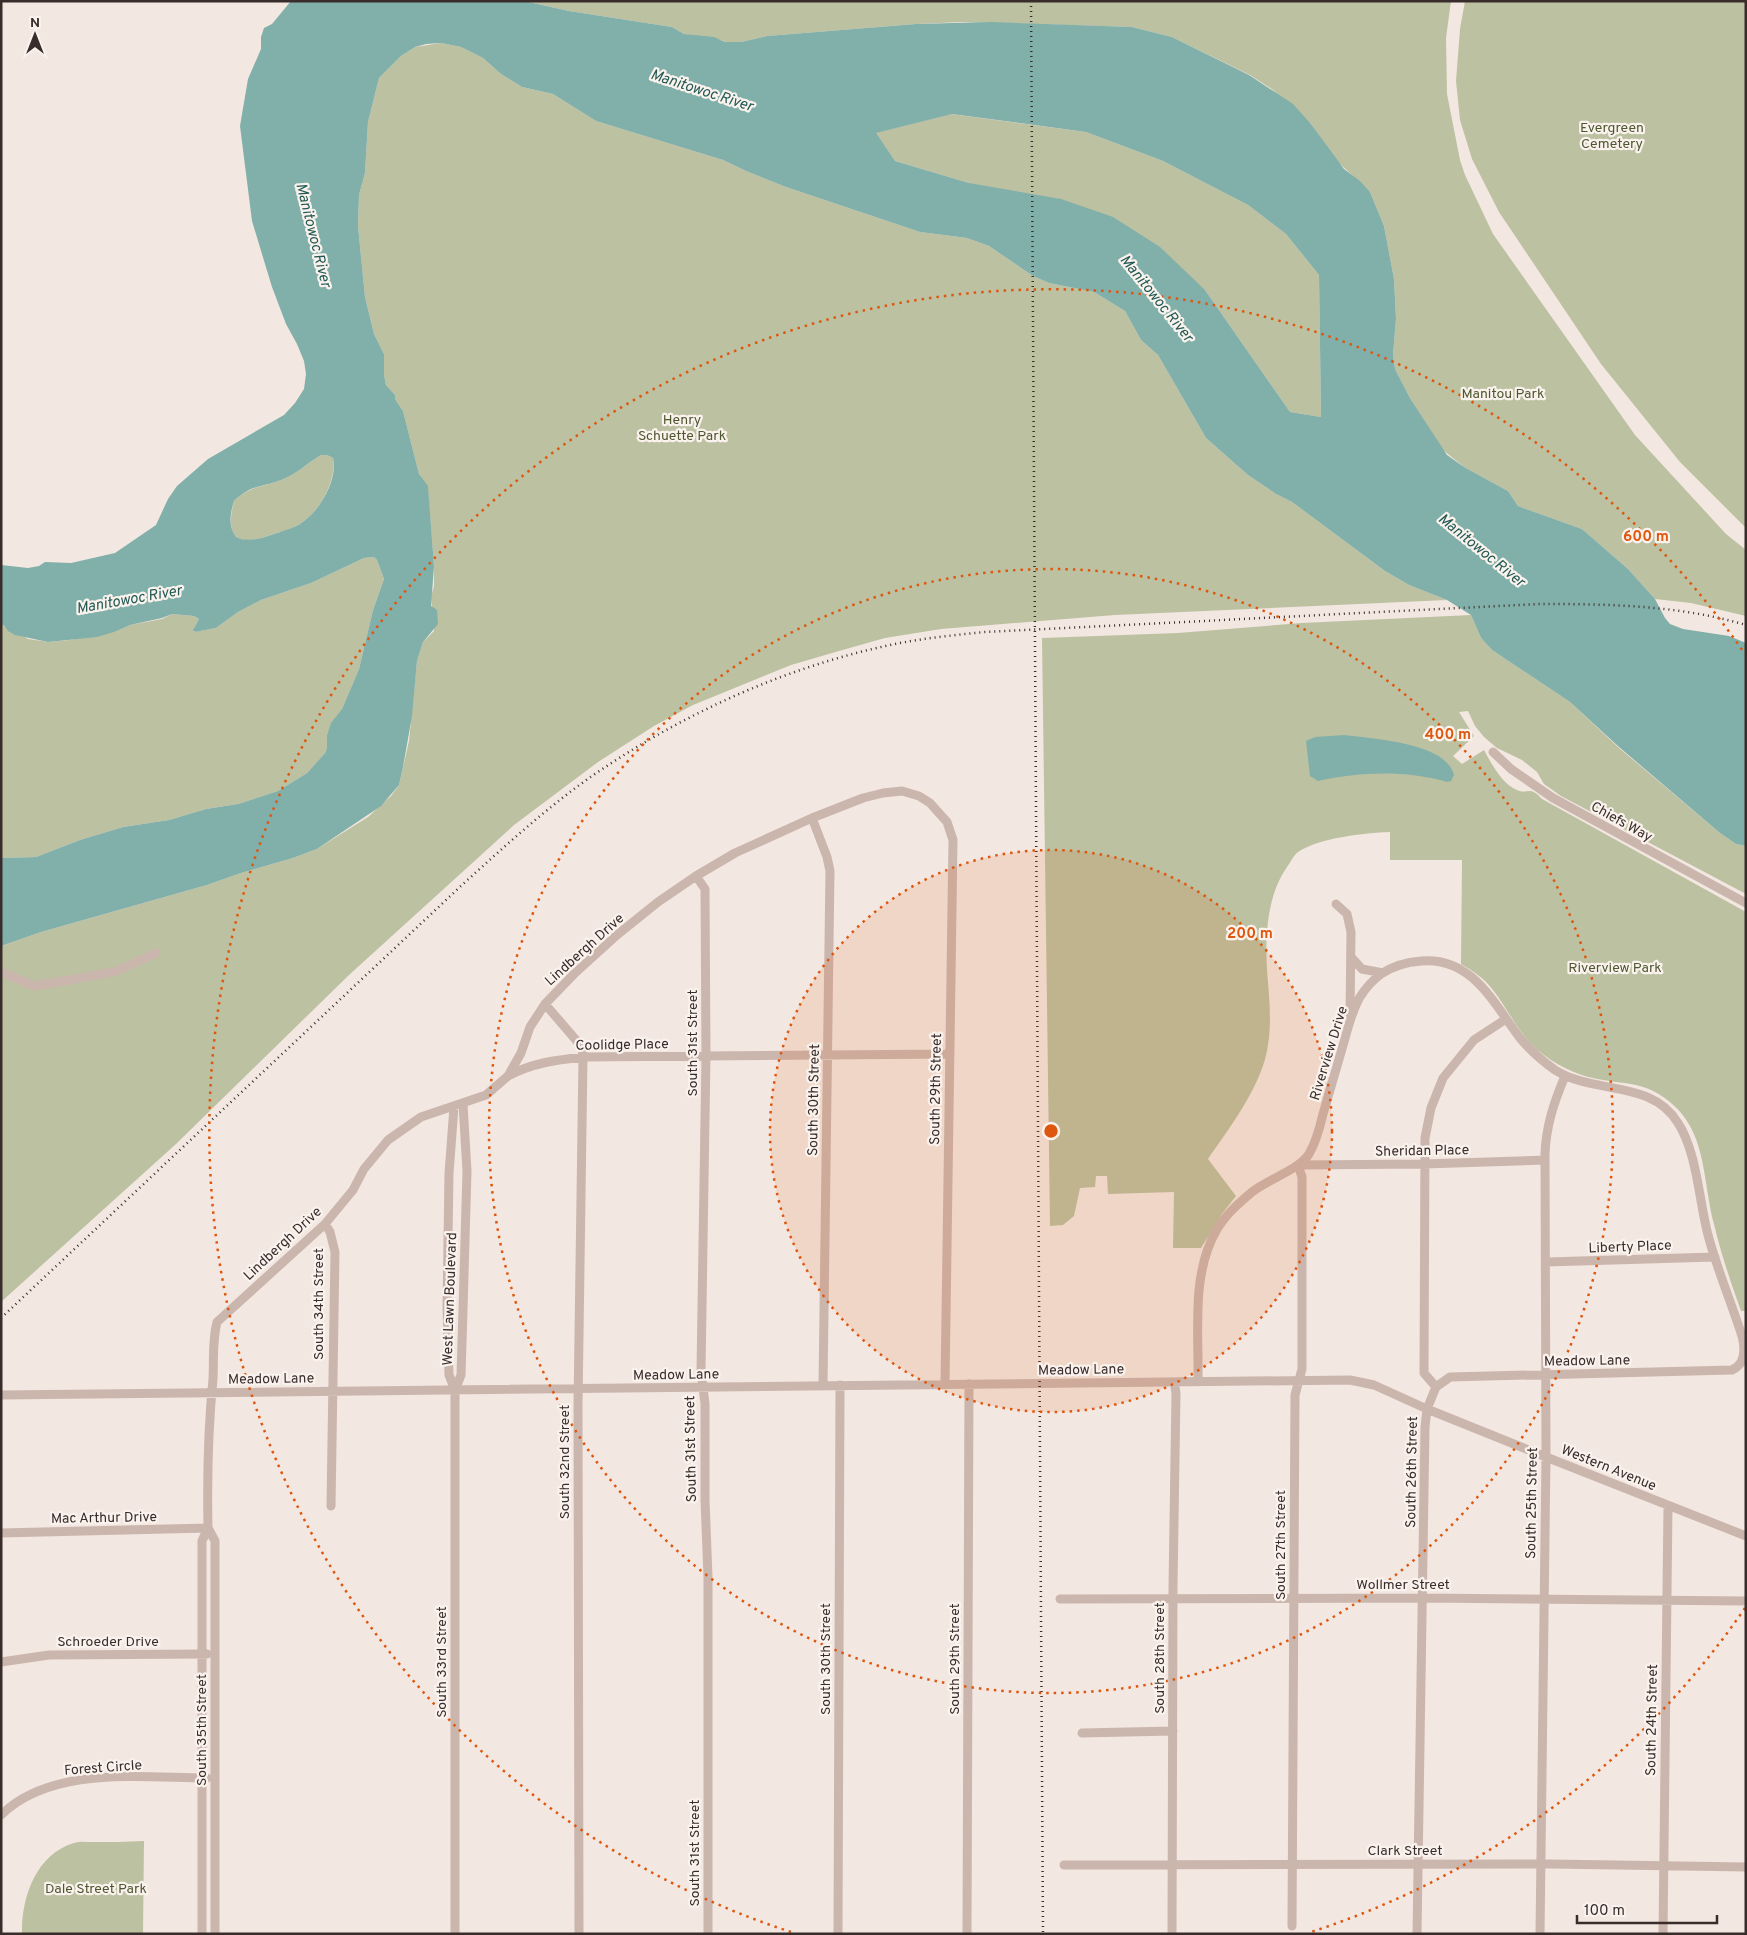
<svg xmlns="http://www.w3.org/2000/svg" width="1747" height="1935" viewBox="0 0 1747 1935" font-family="Overpass,sans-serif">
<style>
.green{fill:#bcc1a1}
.water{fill:#81afa9;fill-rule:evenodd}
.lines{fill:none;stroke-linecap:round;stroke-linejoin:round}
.street{stroke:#cbb6ad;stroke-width:9}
.rail{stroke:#392d2b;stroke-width:2.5;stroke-dasharray:1 4;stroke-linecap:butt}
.ring{fill:none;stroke:#df570e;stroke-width:2.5;stroke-dasharray:2.5 5}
.labels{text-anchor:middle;stroke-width:4.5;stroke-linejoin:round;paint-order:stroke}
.park-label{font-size:14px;fill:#4e5730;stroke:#faf2ed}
.street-label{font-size:14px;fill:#392d2b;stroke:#faf2ed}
.water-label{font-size:15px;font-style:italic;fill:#225954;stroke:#faf2ed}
.centre{fill:#df570e;stroke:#faf2ed;stroke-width:2.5}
.ring-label{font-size:15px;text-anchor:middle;font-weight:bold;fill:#df570e;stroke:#faf2ed;stroke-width:4.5;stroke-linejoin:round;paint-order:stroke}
</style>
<rect width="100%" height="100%" fill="#f3e7e1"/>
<path class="green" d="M524,1H1451L1446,38L1447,94L1460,160L1465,175L1493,234L1635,435L1726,534L1746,550V616L1691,603L1655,599L1628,569L1582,529L1518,506L1508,491L1464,467L1443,450L1410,398L1395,369L1393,355L1396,319L1394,279L1384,226L1370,192L1338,162L1311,124L1273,90L1250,75L1172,37L1132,27L963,22L916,24L767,36L741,42H725L721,40L684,34L672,27L569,11Z
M1465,1H1746V528L1680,462L1601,364L1499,212L1472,159L1460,120L1456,81L1460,29Z
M441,43L461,47L483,58L501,74L522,87L553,94L596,121L723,160L746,171L786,187L920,232L967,238L989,246L1033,276L1049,283L1094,292L1125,311L1141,340L1158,355L1206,438L1248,475L1276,494L1292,502L1385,571L1409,585L1447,600L1115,615L941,629L885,638L839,651L791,665L693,705L654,726L598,762L514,825L349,975L176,1144L1,1302V946L41,932L207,885L241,873L293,858L317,849L368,817L391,796L399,785L409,741L417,661L423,642L434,631L431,597L434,586V566L428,491L419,474L403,411L395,399V395L386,385L384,375V354L374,334L365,297L358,226L359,195L365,173L368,122L379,78L401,56L415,47Z
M951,114L1086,132L1163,161L1248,205L1286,234L1319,275L1321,417L1290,412L1205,290L969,183L895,161L875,133Z
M321,455H327L333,458C337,481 319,512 300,524C291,530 280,532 270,535C259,539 247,543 236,537C228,526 231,514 234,501C252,485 260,488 281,480C296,475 307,463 321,455Z
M374,557L377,560L384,579L373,610L359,669L342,709L331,724L327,735V748L325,753L307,773L278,791L238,804L206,809L169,820L123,827L80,840L36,857L1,858V626L4,625L28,639L49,642L70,640L117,631L130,625L162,619L172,614L194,616L199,619L195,626L194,632L216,628L238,612L261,600L311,583L364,558Z
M1471,615L1481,638L1492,650L1570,702L1619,748L1720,833L1736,844L1746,846V894L1561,796L1544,784L1537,772L1522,760L1497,748L1484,737L1475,726L1468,711L1459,712L1474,736L1453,756L1462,764L1484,750C1491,763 1502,784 1517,790C1528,795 1529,785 1542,799L1746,912V1311H1741C1731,1283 1721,1254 1714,1224C1701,1173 1708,1121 1655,1092C1639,1083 1620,1083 1603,1080C1582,1077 1561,1068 1544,1055C1521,1039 1510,1012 1493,990C1484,978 1473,971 1461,964L1462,860H1390V832C1364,833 1319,838 1298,852C1294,855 1291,861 1289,864C1267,894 1265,934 1267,970C1269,996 1272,1020 1268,1045C1263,1084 1230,1127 1208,1159L1236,1196L1222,1214L1201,1248H1173L1174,1192L1108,1194L1107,1176H1096L1095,1187L1080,1188L1074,1216L1063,1225L1050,1226L1042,638L1178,633L1302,623Z
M144,1841L143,1934H22C21,1898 36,1854 74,1843C80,1841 87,1842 93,1842C110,1842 127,1842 144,1841Z"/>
<path class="water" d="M291,1H524L569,11L672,27L684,34L714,37L725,42H741L767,36L916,24L991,22L1132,27L1172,37L1249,75L1293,104L1311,124L1344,169L1360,181L1370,192L1384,226L1394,279L1396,319L1393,355L1395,369L1410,398L1447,455L1464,467L1508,491L1518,506L1582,529L1628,569L1655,599L1665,618L1670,624L1683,629L1729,636L1746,643V846L1736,844L1720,833L1619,747L1570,702L1492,650L1481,638L1471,615L1447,600L1409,585L1385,571L1292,502L1276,494L1248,475L1206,438L1158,355L1141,340L1125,311L1094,292L1049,283L1033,276L989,246L967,238L920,232L786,187L746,171L723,160L596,121L553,94L522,87L501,74L483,58L461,47L441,43L426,44L415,47L401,56L379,78L368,122L365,173L359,195L358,226L365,297L374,334L384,354V375L386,385L395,395V399L403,411L419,474L428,486L434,566L431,606L437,610L438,624L423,642L417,661L412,716L403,767L399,785L381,806L317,849L293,858L241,873L207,885L41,932L1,946V858L36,857L80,840L123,827L169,820L206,809L238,804L278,791L307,773L325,753L327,748V735L331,723L342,709L359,669L373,610L384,579L377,560L374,557L364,558L311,583L261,600L238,612L216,628L195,632L193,630L199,619L194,616L172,614L162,618L130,625L117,631L97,637L48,642L15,635L8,631L4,625L1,626V565L28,568L39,566L45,562L71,563L115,553L156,525L168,499L177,486L208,459L284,415L295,403L304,389L306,374L304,361L297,344L286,324L272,287L252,221L240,126L248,79L261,49V37L264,28L272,24ZM952,114L1086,132L1163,161L1248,205L1286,234L1319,275L1321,417L1290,412L1205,290L1160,247L1113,217L1061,199L969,183L895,161L876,133ZM321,455H327L333,458C338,481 319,512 300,524C292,529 282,531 274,534C262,538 248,543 236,537C228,526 230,514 234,501C252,484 260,488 281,480C296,475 307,463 321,455Z
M1345,735C1372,739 1446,742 1454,775L1451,781L1447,782C1405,770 1360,772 1318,781L1310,776L1306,741L1315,737Z"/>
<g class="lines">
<path class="street" d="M1493,752L1511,769L1553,798L1746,903
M812,818L827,857L830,871L823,1385
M696,876L705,889L706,1056L701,1371L705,1404V1500L708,1577V1934
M1336,904L1347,914L1351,932L1350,1014
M1351,957L1362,969L1383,973
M1,972L34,986L114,972L156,953
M545,1004L582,1047L583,1057L578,1405L579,1934
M508,1076C532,1063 556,1060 583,1057L950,1054
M454,1107L449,1173L447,1307L449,1375L455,1390V1934
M325,1224L330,1232L335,1252L331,1506
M1546,1262L1715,1257
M1198,1382C1199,1333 1191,1275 1216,1231C1225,1215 1239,1203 1252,1192C1268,1179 1299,1170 1309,1154C1316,1142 1320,1127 1323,1114C1330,1090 1337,1066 1344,1042C1348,1027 1352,1011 1360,997C1365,989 1373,980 1381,974C1393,966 1407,962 1421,961C1472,956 1494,1004 1520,1038C1530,1050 1542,1061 1555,1070C1594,1095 1651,1079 1678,1123C1697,1152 1699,1201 1708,1235C1717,1269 1731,1302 1742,1336C1745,1348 1746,1364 1732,1370L1450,1377L1436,1387
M455,1390L461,1375L463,1310L467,1171L463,1104
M1,1395L1350,1380L1374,1385L1427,1409L1546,1457L1746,1536
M208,1528L215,1541V1934
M1,1533L208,1528
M1060,1599L1423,1598L1746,1601
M1,1662L49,1655L207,1654
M1082,1733L1173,1731
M1,1815C52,1765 142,1778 207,1778
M1064,1865L1551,1864L1746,1867
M1292,1926L1295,1395L1302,1369V1177L1298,1165L1424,1164L1545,1160
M202,1934V1541L208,1528C207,1478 208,1429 213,1379C214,1360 212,1341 217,1322L325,1224L353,1190L364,1169L388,1140L421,1117L486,1095L508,1076L521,1053L530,1027L545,1004L574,974L617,935L658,902L696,876L735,853L812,818L863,798L883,793L902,791L919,796L930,803L947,822L953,840L945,1384
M838,1934L840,1385
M967,1934L969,1384
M1172,1934L1173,1587L1176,1393L1174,1382
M1417,1934L1425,1427L1427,1409L1436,1387L1424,1373L1425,1138L1431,1108L1443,1078L1474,1040L1506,1019
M1540,1934L1546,1457L1545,1154C1546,1126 1554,1102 1565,1076
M1663,1934L1668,1506"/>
<path class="rail" d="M1031,1L1043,1934
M1,1318L462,885C504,847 545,809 592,776C682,714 787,666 895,644C925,638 955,635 985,632L1539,604C1608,604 1679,605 1746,625"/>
</g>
<circle cx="1051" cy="1131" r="281" fill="#df570e" fill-opacity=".12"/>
<g class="ring">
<circle cx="1051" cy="1131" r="281"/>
<circle cx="1051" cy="1131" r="562"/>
<path d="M1745 1608A842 842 0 0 1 1311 1932M791 1932A842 842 0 1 1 1745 654"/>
</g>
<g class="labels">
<g class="park-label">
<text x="1612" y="132">Evergreen<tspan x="1612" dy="16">Cemetery</tspan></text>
<text x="1503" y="398">Manitou Park</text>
<text x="682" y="424">Henry<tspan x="682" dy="16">Schuette Park</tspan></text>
<text x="1615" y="972">Riverview Park</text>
<text x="96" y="1893">Dale Street Park</text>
</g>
<g class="street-label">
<text transform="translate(1622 821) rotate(29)" y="5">Chiefs Way</text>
<text transform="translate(584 949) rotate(-42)" y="5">Lindbergh Drive</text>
<text transform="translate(692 1043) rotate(-90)" y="5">South 31st Street</text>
<text transform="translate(622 1044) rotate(-1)" y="5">Coolidge Place</text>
<text transform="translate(1328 1053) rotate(-73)" y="5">Riverview Drive</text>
<text transform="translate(935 1089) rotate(-89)" y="5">South 29th Street</text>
<text transform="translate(813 1100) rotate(-89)" y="5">South 30th Street</text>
<text transform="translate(1422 1150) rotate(-1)" y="5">Sheridan Place</text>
<text transform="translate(282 1243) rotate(-43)" y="5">Lindbergh Drive</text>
<text transform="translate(1630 1246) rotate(-2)" y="5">Liberty Place</text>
<text transform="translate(449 1299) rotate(-88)" y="5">West Lawn Boulevard</text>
<text transform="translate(318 1304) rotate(-90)" y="5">South 34th Street</text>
<text transform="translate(1587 1360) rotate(-1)" y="5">Meadow Lane</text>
<text transform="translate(1081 1369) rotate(-1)" y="5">Meadow Lane</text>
<text transform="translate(676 1374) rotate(-1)" y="5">Meadow Lane</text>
<text transform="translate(271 1378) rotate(-1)" y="5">Meadow Lane</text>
<text transform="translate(690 1449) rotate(-91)" y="5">South 31st Street</text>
<text transform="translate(564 1462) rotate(-90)" y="5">South 32nd Street</text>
<text transform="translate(1609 1467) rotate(22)" y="5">Western Avenue</text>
<text transform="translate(1411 1472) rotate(-89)" y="5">South 26th Street</text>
<text transform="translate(1531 1503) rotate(-89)" y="5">South 25th Street</text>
<text transform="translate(104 1517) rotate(-1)" y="5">Mac Arthur Drive</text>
<text transform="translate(1280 1545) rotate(-90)" y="5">South 27th Street</text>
<text x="1403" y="1589">Wollmer Street</text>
<text x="108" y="1646">Schroeder Drive</text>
<text transform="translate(1159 1658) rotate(-90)" y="5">South 28th Street</text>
<text transform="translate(825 1659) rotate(-90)" y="5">South 30th Street</text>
<text transform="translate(954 1659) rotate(-90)" y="5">South 29th Street</text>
<text transform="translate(441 1662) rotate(-90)" y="5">South 33rd Street</text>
<text transform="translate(1651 1720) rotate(-89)" y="5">South 24th Street</text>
<text transform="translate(201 1730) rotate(-90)" y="5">South 35th Street</text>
<text transform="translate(103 1767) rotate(-4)" y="5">Forest Circle</text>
<text x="1405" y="1855">Clark Street</text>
<text transform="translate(694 1853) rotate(-90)" y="5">South 31st Street</text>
</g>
<g class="water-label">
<text transform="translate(702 90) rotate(18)" y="5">Manitowoc River</text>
<text transform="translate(314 235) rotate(76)" y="5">Manitowoc River</text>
<text transform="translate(1157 298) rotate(51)" y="5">Manitowoc River</text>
<text transform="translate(1482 550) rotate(39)" y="5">Manitowoc River</text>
<text transform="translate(129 599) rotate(-10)" y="5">Manitowoc River</text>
</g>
</g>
<circle cx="1051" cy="1131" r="8" class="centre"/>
<g class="ring-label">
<text x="1646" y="541">600 m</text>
<text x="1448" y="739">400 m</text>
<text x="1250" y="938">200 m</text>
</g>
<rect width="1747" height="1935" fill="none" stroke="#392d2b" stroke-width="5"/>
<g transform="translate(35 35)" stroke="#faf2ed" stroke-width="4" paint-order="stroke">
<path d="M0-4L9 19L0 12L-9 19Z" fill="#392d2b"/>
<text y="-8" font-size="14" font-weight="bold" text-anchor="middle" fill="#392d2b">N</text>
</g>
<path d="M1577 1915v8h140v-8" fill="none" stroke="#392d2b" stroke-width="2.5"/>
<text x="1584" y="1915" font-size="15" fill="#392d2b" stroke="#faf2ed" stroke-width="4" paint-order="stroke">100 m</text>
</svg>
